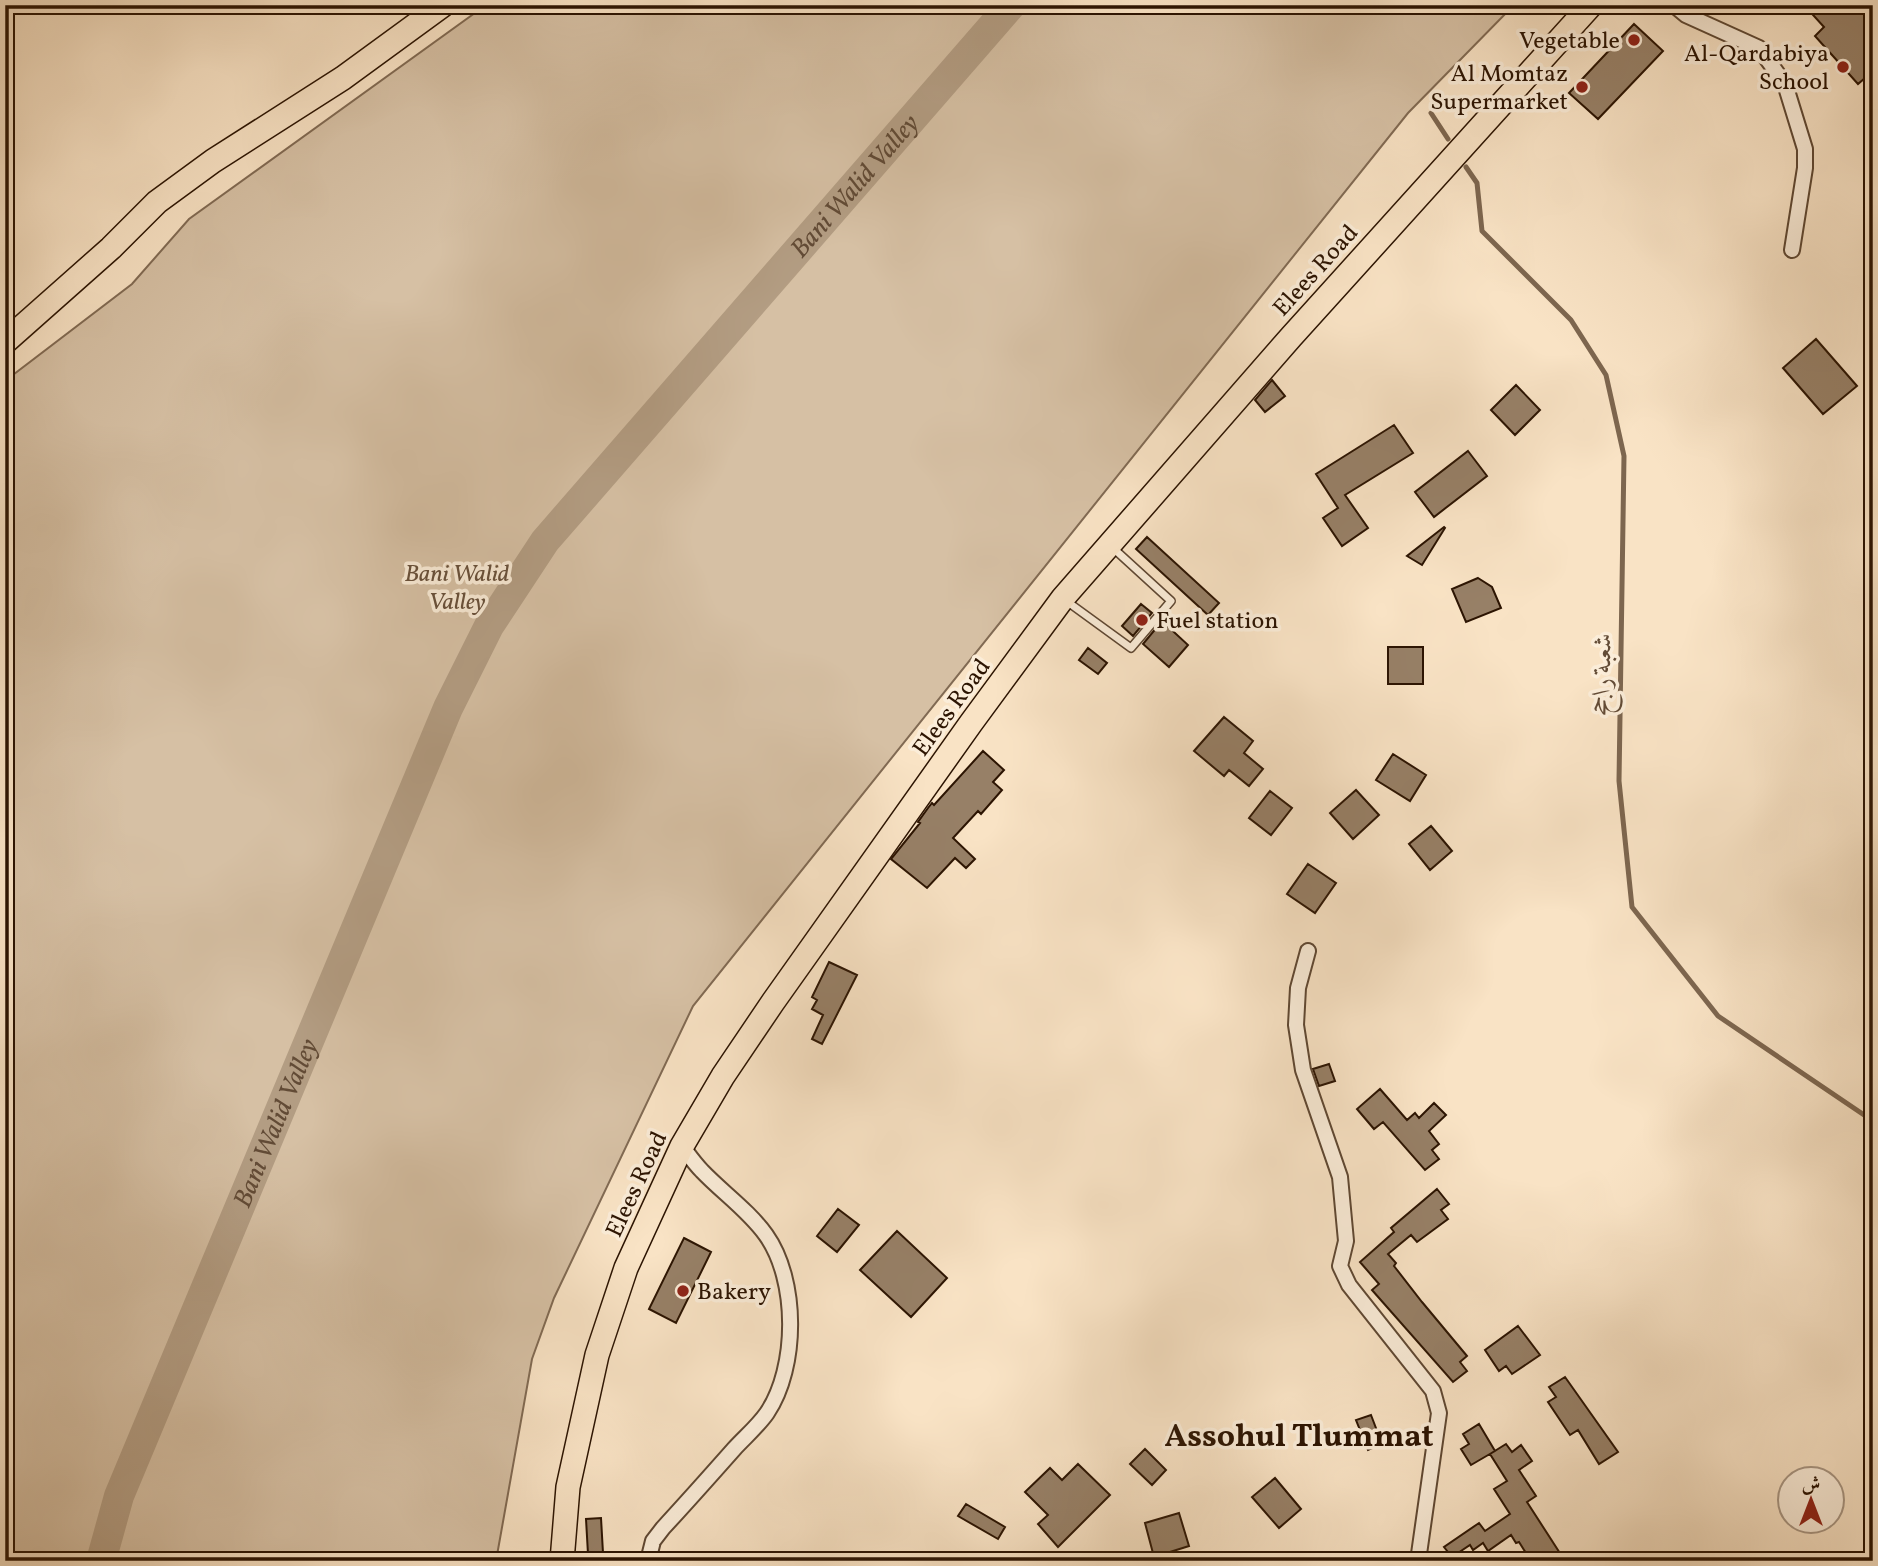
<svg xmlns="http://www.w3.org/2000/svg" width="1878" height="1566" viewBox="0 0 1878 1566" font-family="Vollkorn,Amiri,serif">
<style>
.green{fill:#d6c0a4;stroke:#816a53;stroke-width:2}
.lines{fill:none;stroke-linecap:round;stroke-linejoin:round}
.stream{stroke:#7d664f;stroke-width:5}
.river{stroke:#b39d83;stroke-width:30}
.building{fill:#978067;stroke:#2c1402;stroke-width:2}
.service-casing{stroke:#5f4833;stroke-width:10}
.minor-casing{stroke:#5f4833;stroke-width:18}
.primary-casing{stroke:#2c1402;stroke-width:26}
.trunk-casing{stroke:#2c1402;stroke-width:26}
.service{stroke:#fbedd9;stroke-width:7}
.minor{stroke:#fbedd9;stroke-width:14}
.primary{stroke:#f9e3c5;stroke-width:23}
.trunk{stroke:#f9e3c5;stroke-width:23}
.poi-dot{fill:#8f2418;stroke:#fbedd9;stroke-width:2.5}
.labels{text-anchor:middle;stroke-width:7;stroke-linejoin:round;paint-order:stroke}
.poi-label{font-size:24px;fill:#2c1402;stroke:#fbedd9;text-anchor:end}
.street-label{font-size:24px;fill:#2c1402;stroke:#fbedd9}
.park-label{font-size:24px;font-style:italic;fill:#68503b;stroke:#fbedd9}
.water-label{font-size:26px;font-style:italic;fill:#624b36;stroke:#fbedd9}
.district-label{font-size:32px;font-weight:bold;fill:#2c1402;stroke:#fbedd9}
</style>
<rect width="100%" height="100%" fill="#f9e3c5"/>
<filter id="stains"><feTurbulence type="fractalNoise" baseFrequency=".00286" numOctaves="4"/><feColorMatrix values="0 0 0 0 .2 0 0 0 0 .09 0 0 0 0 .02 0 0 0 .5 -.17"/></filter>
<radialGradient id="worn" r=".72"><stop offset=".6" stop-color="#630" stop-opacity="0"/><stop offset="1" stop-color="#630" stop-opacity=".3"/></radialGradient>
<path class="green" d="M486,5H1514L1408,113L693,1006L554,1298L532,1359L496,1561H5V381L132,284L189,219Z"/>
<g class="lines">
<path class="stream" d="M1431,113L1448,139
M1466,167L1477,183L1482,231L1571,320L1606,375L1624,456L1619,781L1632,907L1718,1016L1873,1121"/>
<path class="river" id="s1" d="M101,1561L119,1496L448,708L489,626L545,541L1011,5"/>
</g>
<path class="building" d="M1804,5H1865L1873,14V71L1858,84L1815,36L1824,27Z
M1634,24L1663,51L1598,119L1569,93Z
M1816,339L1857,386L1823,414L1783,368Z
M1272,380L1285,396L1265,412L1255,400Z
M1516,385L1540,410L1515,435L1491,410Z
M1394,425L1413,453L1345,495L1368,528L1342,546L1323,518L1338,508L1316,474Z
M1468,451L1487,476L1434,517L1415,492Z
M1444,527L1445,528L1422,565L1407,556Z
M1147,537L1219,603L1208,615L1136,549Z
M1478,578L1492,587L1501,608L1466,622L1452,589Z
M1141,604L1152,613L1133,636L1122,626Z
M1162,621L1188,645L1169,667L1143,644Z
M1388,647H1423V684H1388Z
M1088,648L1107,663L1098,674L1079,660Z
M1224,717L1253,741L1244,753L1263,769L1249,786L1229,770L1224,776L1194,751Z
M983,751L1004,770L993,782L1002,790L981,814L978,811L953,838L975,859L966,868L955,858L927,888L891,859L920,823L918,822L928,808L932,803L934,805Z
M1393,754L1426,775L1410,801L1376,780Z
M1356,790L1379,815L1353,839L1330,813Z
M1270,791L1292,808L1271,835L1249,818Z
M1431,826L1452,851L1430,870L1409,844Z
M1308,864L1336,883L1315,913L1287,894Z
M829,962L857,975L822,1044L812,1039L823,1015L812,1009L817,1000L812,997Z
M1329,1064L1335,1081L1319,1086L1313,1069Z
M1380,1089L1407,1120L1415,1113L1419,1118L1434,1103L1446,1115L1429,1131L1439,1144L1432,1150L1439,1159L1425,1170L1383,1122L1374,1129L1357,1109Z
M1437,1189L1449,1204L1441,1210L1448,1219L1417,1242L1411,1235L1388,1254L1396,1263L1394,1266L1422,1302L1467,1356L1460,1362L1467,1371L1453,1382L1372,1290L1379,1284L1360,1262L1394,1232L1391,1228Z
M838,1209L859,1225L837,1252L817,1236Z
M897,1231L947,1278L911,1317L860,1270Z
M684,1238L711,1252L676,1323L649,1309Z
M1518,1326L1540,1355L1512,1374L1506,1366L1499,1371L1485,1350Z
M1565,1377L1618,1452L1599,1464L1578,1430L1570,1435L1548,1402L1556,1397L1549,1387Z
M1371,1415L1382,1444L1368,1450L1356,1420Z
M1479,1424L1495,1451L1471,1465L1461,1449L1469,1444L1463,1434Z
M1506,1444L1512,1452L1521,1445L1532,1461L1519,1470L1536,1496L1527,1502L1565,1561H1531L1519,1542L1516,1543L1511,1535L1488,1551L1483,1543L1473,1550L1470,1545L1452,1557L1444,1547L1479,1523L1485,1531L1510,1514L1494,1489L1507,1481L1490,1454Z
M1145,1449L1166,1470L1152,1485L1130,1464Z
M1078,1464L1110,1495L1058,1547L1038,1524L1048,1515L1025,1492L1050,1468L1062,1480Z
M1275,1478L1301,1509L1279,1528L1252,1497Z
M966,1504L1005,1527L998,1539L958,1516Z
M1179,1513L1189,1546L1154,1557L1145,1523Z
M601,1518L603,1553L588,1554L586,1519Z"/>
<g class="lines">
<g class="service-casing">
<path id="service" d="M1065,600L1131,648L1171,601L1113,548"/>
</g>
<g class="minor-casing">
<path id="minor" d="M1674,5L1686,15L1759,48L1785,84L1805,149V168L1792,250
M1308,951L1298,988L1296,1025L1303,1070L1340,1177L1346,1241L1340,1266L1349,1285L1433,1391L1439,1413L1418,1561
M648,1561L653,1541L663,1528C687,1502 711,1475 734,1449C745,1437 758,1426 767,1413C798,1367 798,1280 766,1235C748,1210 723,1193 702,1171C694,1163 688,1154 682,1146"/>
</g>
<g class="primary-casing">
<path id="primary" d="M5,342L111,248L157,202L213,161L343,78L443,5"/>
</g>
<g class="trunk-casing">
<path id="trunk" d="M562,1561L568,1487L597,1355L626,1268L682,1146L723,1076L773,1002L971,723L1063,598L1291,337L1591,5"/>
</g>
<use href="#service" class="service"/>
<use href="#minor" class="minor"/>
<use href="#primary" class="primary"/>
<use href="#trunk" class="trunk"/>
</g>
<g class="poi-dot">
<circle cx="1634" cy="40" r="7"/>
<circle cx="1843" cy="67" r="7"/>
<circle cx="1582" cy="87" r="7"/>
<circle cx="1142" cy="620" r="7"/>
<circle cx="683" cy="1291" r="7"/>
</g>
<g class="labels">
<g class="poi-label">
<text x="1620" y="48">Vegetable</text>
<text x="1829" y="61">Al-Qardabiya<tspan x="1829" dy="28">School</tspan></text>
<text x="1568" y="81">Al Momtaz<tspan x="1568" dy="28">Supermarket</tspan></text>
<text x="1156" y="628" text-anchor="start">Fuel station</text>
<text x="697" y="1299" text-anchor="start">Bakery</text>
</g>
<g class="street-label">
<text transform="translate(1315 270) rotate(-48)" y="8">Elees Road</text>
<text transform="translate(951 707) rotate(-54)" y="8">Elees Road</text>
<text transform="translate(636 1184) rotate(-65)" y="8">Elees Road</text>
</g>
<g class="park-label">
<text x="457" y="581">Bani Walid<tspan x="457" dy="28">Valley</tspan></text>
</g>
<g class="water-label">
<text dy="9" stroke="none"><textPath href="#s1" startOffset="1586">Bani Walid Valley</textPath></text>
<text transform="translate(1601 674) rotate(-89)" y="9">شعبة راجح</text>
<text dy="9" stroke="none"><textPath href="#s1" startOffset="472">Bani Walid Valley</textPath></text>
</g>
<g class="district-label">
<text x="1299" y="1446">Assohul Tlummat</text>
</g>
</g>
<rect width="1878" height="1566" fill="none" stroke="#f9e3c5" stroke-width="28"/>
<rect x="7" y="7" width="1864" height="1552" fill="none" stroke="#2c1402" stroke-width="3.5"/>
<rect x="14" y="14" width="1850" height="1538" fill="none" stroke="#2c1402" stroke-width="2"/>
<g transform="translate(1811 1500)"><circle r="33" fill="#fbedd9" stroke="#a89683" stroke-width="2"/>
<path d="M0-5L12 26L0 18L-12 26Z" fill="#8f2418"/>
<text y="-10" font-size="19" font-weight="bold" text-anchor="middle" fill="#2c1402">ش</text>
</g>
<rect width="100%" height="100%" filter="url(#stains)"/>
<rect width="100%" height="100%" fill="url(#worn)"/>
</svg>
